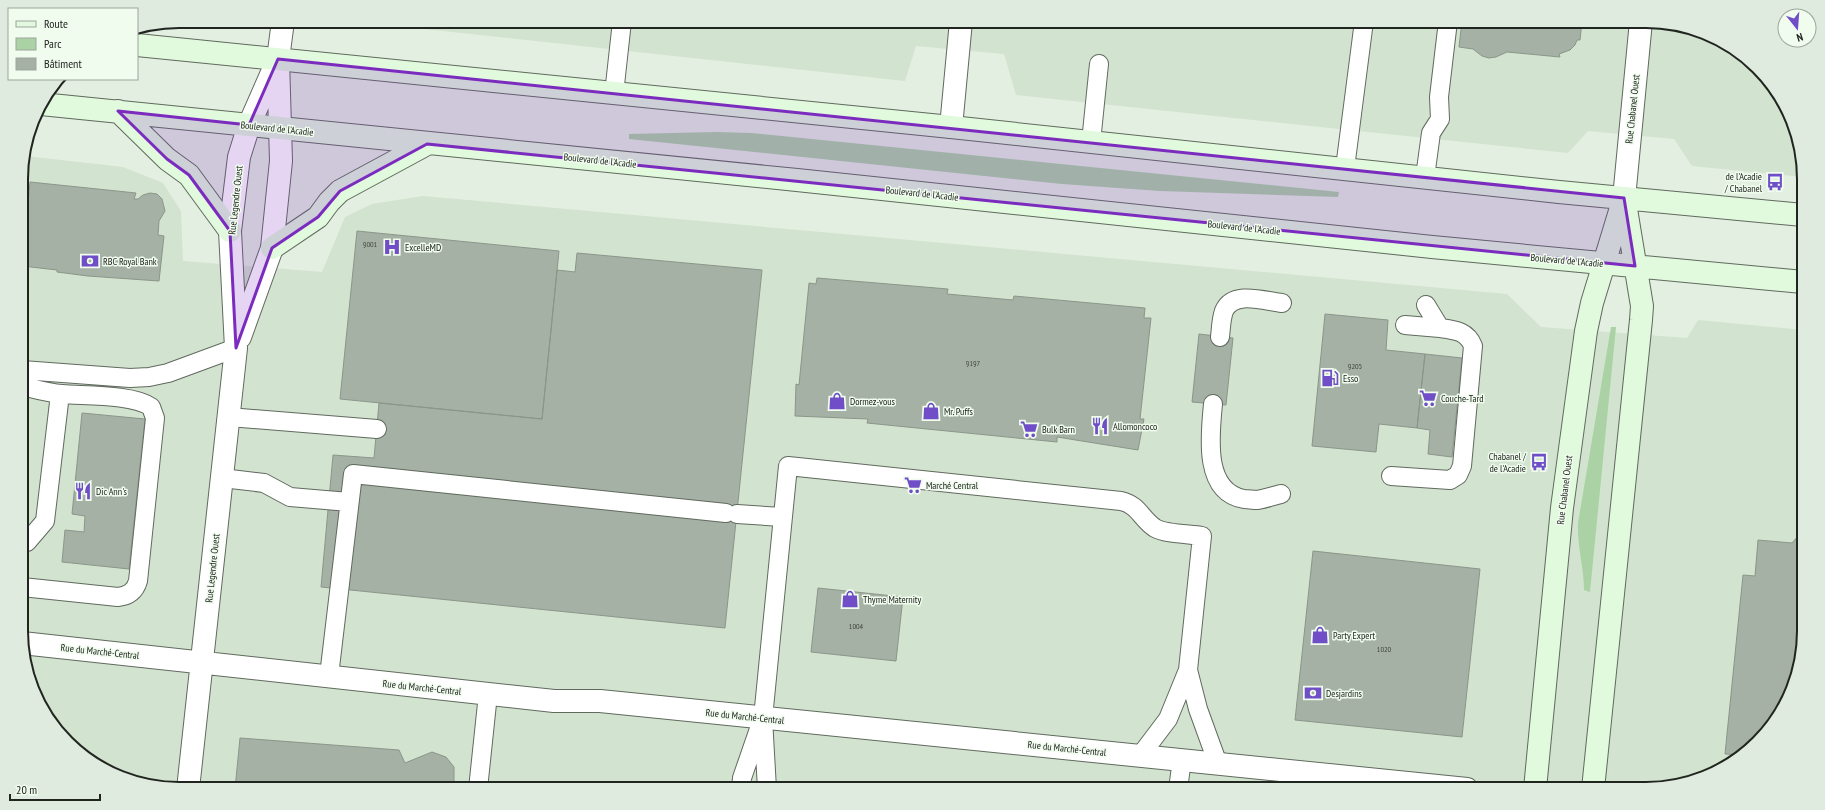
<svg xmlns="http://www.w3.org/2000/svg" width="1825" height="810" viewBox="0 0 1825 810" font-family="'PT Sans Narrow',sans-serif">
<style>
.built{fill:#d2e3cf}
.green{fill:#aad2a5}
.building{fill:#a5b1a4;stroke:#8b968a}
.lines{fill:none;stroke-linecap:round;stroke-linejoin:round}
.lane-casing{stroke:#606a5e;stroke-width:20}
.street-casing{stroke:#606a5e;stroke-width:24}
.secondary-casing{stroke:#606a5e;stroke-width:24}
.lane{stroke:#fff;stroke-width:18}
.street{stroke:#fff;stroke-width:22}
.secondary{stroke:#e1f9dd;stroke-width:22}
.marked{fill:#7b2cbf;fill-opacity:0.2;stroke:#7b2cbf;stroke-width:3;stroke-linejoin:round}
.labels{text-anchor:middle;stroke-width:3;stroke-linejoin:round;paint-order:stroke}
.number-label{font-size:8px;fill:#424841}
.street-label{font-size:10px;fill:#212520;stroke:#f0fcee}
.poi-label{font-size:10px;fill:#212520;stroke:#f0fcee;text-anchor:start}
.rim{fill:none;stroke:#212520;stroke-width:2}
</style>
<rect width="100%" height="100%" fill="#e3efe1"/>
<path class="built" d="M350,21H1646L1707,33L1742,54L1772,83L1792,119L1803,158V177L1692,166L1674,139L1588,131L1568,153L1016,95L1004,54L916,46L905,81Z
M25,156L123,167L163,183L181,211L183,261L322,272L345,217L372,204L423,196L1507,294L1541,327L1687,338L1698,320L1803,330L1804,631L1792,692L1765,735L1734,762L1697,781L1656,789H179L118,777L83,756L53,727L33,692L22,652L21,168Z"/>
<path class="green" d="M717,132L751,133L1339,192L1338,197L1160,191L1062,184L629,139V134Z
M1611,327H1616L1590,592L1584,590C1584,568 1577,546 1578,523Z"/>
<path class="building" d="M1462,21H1582L1580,40H1577L1575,45L1570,50L1559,54L1560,57L1507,52L1496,57L1489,58L1482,56L1473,49L1459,47Z
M30,182L136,193L134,199H138L143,195L150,193L157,194L162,199L165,211L159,221L158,235L164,236L159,281L88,276L57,272V270L22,266Z
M357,231L559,251L542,419L340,399Z
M577,253L762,270L725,628L321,587L333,455L374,458L379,403L542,419L557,270L575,272Z
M817,278L948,289L947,294L1013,300L1014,296L1145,308L1144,318H1151L1140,419H1144L1138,450L1057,437V442L867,423L868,419L795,416L796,384L799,385L809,283L816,284Z
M1325,314L1388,320L1386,350L1425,354L1417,428L1379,424L1376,452L1312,446Z
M1199,334L1233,338L1226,405L1192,402Z
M1425,354L1462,358L1452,457L1428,454L1430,430L1417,428Z
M82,413L145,419L129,569L62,562L65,530L84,532L85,516L72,514Z
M1804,529V631L1792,692L1765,735L1742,755L1725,754L1743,575L1755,576L1758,540L1792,543Z
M1313,551L1480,569L1462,737L1295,720Z
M818,588L903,597L896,661L811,652Z
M240,738L399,750L405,763L432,752L446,757L454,767V788L235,789Z"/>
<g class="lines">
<g class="lane-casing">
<path id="lane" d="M614,94L622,21
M1091,142L1099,64
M1345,168L1364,21
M1425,177L1431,133L1440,119L1439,97L1448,21
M1405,325L1440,328
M1220,337C1221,329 1221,319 1224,311C1233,290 1264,301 1282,303
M22,370L130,378L149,377L168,373L236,348
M22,386C35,389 48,393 62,394C84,396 133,394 151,407L155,418L138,581C135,591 129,596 118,597L22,587
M1213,404C1210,435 1203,492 1244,499C1248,499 1253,500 1257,500C1265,499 1273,496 1281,494
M229,417L377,429
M1391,476L1450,480L1458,475L1462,466L1473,346C1467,331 1455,330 1440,328L1426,305
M222,478L264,483L290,497L349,502
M737,514L782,517
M22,543L27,542L45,521L60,394
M1188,670L1198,709L1218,764
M329,676L353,474L726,513
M478,789L488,694
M741,789L742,778L760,726
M767,789L763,718L788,466L1121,501C1139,505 1141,519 1155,528C1165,534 1190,534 1202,536L1188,670L1168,719L1140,756
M1178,789L1182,760"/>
</g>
<g class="street-casing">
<path id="street" d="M951,127L961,21
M1624,198L1641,21
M240,337L272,248L281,161L278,59L283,21
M22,643L554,701H600L1467,789
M188,789L236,348L230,231L239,157L249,125L278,59"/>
</g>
<g class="secondary-casing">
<path id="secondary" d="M137,45L951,127L1559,192L1803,215
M41,104L797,180L1432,247L1803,282
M118,111L167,159L189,175L230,231
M272,248L318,217L329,202L340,191L427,144
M1535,789L1562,508L1586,331L1592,303L1624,198
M1593,789L1641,320L1642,306L1625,203"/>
</g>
<use href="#lane" class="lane"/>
<use href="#street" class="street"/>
<use href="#secondary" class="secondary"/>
</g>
<path class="marked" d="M278,59L1624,198L1635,266L427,144L340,191L318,217L272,248L236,348L230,231L189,175L167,159L118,111L249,125Z"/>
<defs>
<g id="bus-bare" transform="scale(1.38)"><path d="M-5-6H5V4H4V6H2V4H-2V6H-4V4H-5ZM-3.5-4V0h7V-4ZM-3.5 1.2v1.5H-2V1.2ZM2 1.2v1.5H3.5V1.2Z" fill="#6f4ec7" stroke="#f0fcee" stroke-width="2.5" paint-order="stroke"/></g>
<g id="hospital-bare" transform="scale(1.38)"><path d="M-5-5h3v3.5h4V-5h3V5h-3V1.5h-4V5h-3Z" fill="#6f4ec7" stroke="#f0fcee" stroke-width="2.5" paint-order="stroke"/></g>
<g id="bank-bare" transform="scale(1.38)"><path d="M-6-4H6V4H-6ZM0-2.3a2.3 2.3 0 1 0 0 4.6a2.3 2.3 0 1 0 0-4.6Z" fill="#6f4ec7" stroke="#f0fcee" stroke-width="2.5" paint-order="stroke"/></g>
<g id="fuel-bare" transform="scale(1.38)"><path d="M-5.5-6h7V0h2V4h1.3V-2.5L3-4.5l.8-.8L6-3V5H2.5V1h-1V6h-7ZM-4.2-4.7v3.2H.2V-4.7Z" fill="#6f4ec7" stroke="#f0fcee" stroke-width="2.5" paint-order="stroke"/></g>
<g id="supermarket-bare" transform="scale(1.38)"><path d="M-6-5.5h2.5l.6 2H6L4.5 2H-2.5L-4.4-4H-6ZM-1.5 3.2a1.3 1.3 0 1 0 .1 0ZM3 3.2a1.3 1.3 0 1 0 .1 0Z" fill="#6f4ec7" stroke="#f0fcee" stroke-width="2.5" paint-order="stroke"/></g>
<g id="shop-bare" transform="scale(1.38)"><path d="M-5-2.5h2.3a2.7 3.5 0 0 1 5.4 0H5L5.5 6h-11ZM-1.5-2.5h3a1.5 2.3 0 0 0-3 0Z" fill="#6f4ec7" stroke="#f0fcee" stroke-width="2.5" paint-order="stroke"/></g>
<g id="restaurant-bare" transform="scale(1.38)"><path d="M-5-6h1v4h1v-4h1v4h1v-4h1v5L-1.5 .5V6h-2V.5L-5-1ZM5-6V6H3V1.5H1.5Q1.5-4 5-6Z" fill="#6f4ec7" stroke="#f0fcee" stroke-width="2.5" paint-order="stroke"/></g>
</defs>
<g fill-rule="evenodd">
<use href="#bus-bare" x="1775" y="182"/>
<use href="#hospital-bare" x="392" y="247"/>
<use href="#bank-bare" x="90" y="261"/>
<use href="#fuel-bare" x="1330" y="378"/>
<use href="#supermarket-bare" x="1428" y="398"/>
<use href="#shop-bare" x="837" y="401"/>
<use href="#shop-bare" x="931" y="411"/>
<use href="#restaurant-bare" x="1100" y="426"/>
<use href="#supermarket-bare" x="1029" y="429"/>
<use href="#bus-bare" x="1539" y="462"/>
<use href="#supermarket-bare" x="913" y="485"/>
<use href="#restaurant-bare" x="83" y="491"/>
<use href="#shop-bare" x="850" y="599"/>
<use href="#shop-bare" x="1320" y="635"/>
<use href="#bank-bare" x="1313" y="693"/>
</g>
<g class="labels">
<g class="number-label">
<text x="370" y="247">9001</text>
<text x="973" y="366">9197</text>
<text x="1355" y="369">9205</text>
<text x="856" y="629">1004</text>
<text x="1384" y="652">1020</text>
</g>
<g class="street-label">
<text transform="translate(1632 109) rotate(-84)" y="4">Rue Chabanel Ouest</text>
<text transform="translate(277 128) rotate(6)" y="4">Boulevard de l'Acadie</text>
<text transform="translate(600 160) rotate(6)" y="4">Boulevard de l'Acadie</text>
<text transform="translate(922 193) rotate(6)" y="4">Boulevard de l'Acadie</text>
<text transform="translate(235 200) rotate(-84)" y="4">Rue Legendre Ouest</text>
<text transform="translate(1244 227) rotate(6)" y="4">Boulevard de l'Acadie</text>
<text transform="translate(1567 260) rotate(5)" y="4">Boulevard de l'Acadie</text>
<text transform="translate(1564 490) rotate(-83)" y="4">Rue Chabanel Ouest</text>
<text transform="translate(212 568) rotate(-84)" y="4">Rue Legendre Ouest</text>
<text transform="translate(100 651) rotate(6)" y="4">Rue du Marché-Central</text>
<text transform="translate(422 687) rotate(6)" y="4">Rue du Marché-Central</text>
<text transform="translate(745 716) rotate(6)" y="4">Rue du Marché-Central</text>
<text transform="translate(1067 748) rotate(6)" y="4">Rue du Marché-Central</text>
</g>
<g class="poi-label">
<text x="1762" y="180" text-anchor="end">de l'Acadie<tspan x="1762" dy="12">/ Chabanel</tspan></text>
<text x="405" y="251">ExcelleMD</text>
<text x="103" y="265">RBC Royal Bank</text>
<text x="1343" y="382">Esso</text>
<text x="1441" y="402">Couche-Tard</text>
<text x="850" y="405">Dormez-vous</text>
<text x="944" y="415">Mr. Puffs</text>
<text x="1113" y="430">Allomoncoco</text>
<text x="1042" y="433">Bulk Barn</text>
<text x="1526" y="460" text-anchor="end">Chabanel /<tspan x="1526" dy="12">de l'Acadie</tspan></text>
<text x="926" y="489">Marché Central</text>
<text x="96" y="495">Dic Ann's</text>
<text x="863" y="603">Thyme Maternity</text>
<text x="1333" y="639">Party Expert</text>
<text x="1326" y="697">Desjardins</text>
</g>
</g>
<path d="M0 0H1825V810H0ZM179 28H1646A151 151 0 0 1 1797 179V631A151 151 0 0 1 1646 782H179A151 151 0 0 1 28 631V179A151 151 0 0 1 179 28Z" fill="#dfebde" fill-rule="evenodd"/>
<path class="rim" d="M179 28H1646A151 151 0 0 1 1797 179V631A151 151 0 0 1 1646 782H179A151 151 0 0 1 28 631V179A151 151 0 0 1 179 28Z"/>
<rect x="8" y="8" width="130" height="72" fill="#f0fcee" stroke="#9da69c"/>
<rect x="16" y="21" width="20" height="6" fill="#e1f9dd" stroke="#9da69c"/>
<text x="44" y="28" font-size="12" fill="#212520">Route</text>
<rect x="16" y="38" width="20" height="12" fill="#aad2a5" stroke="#9da69c"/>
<text x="44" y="48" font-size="12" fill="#212520">Parc</text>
<rect x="16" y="58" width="20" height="12" fill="#a5b1a4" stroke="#9da69c"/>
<text x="44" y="68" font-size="12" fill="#212520">Bâtiment</text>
<g transform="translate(1797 28) rotate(163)"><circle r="19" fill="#f0fcee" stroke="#9da69c"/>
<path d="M0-3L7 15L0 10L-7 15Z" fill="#6f4ec7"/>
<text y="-6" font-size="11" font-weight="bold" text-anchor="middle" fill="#212520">N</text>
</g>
<path d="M10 794v6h90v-6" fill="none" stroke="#212520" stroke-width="2"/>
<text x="16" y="794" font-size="12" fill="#212520" stroke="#f0fcee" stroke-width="3" paint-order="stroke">20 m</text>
</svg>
